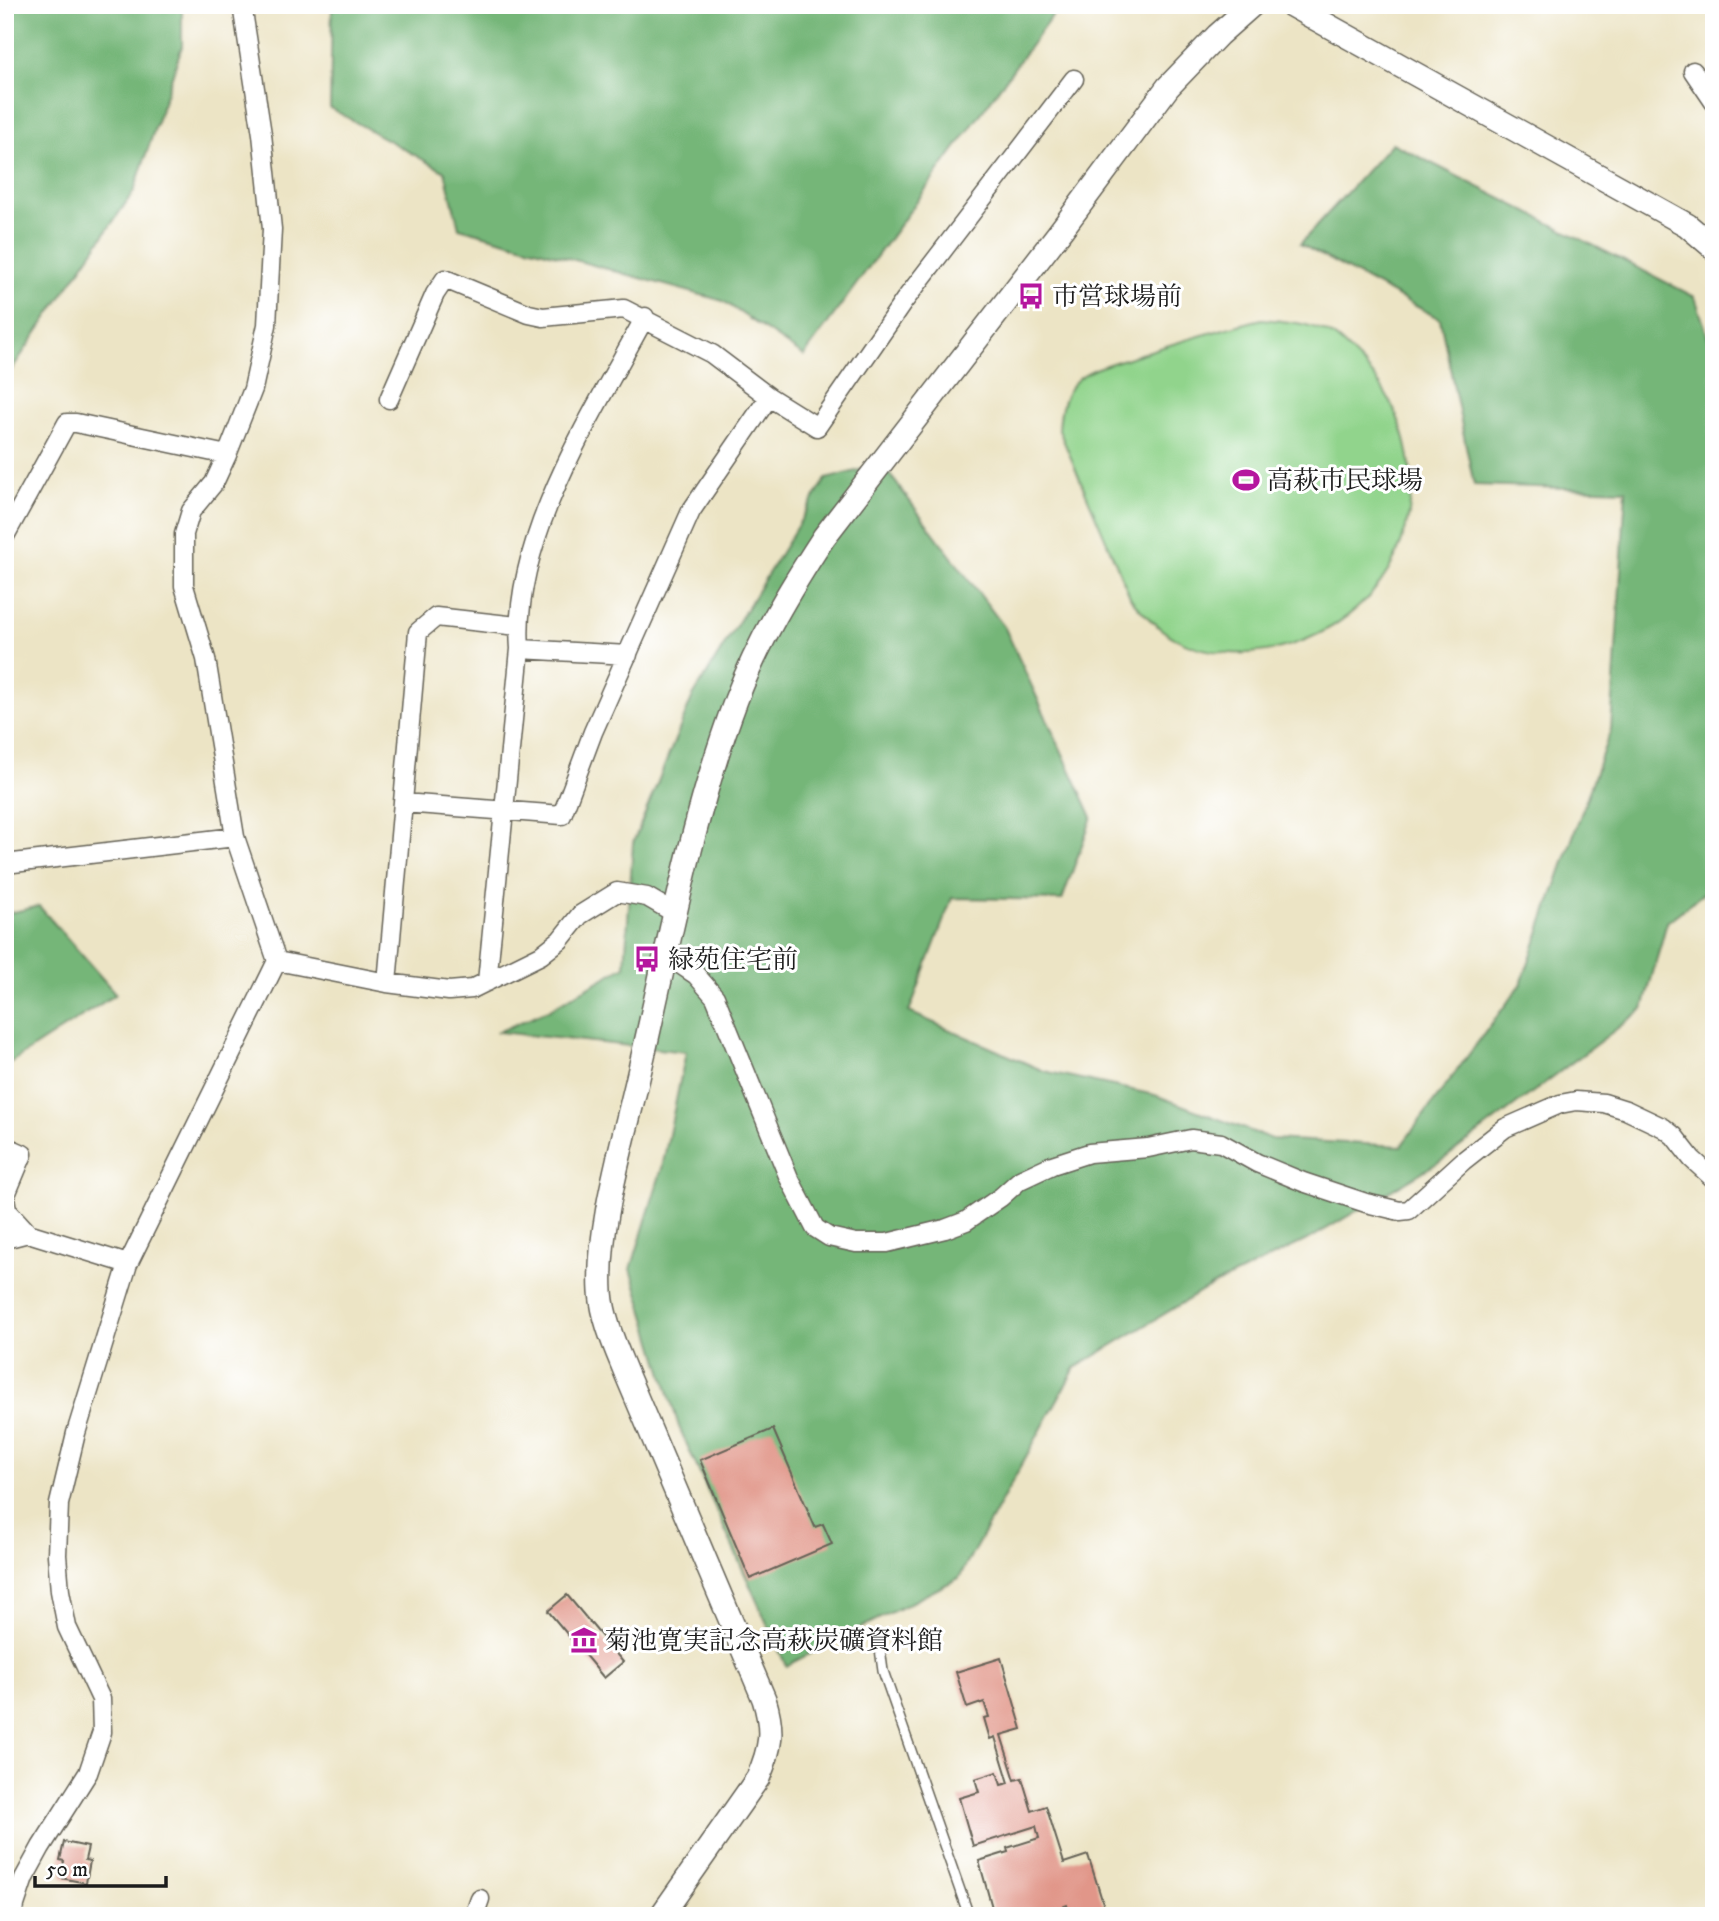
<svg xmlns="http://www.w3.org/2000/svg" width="1719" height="1921" viewBox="0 0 1719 1921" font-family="'IM FELL DW Pica','Noto Serif JP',serif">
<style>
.green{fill:#91d48c;stroke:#567854;stroke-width:2}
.forest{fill:#74b678;stroke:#48694a;stroke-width:2}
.building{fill:#e19689}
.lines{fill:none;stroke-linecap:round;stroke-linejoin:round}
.service-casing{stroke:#656257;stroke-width:12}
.minor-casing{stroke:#656257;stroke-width:21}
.tertiary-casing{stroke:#656257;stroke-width:26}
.service{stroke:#fff;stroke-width:9}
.minor{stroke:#fff;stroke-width:18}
.tertiary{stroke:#fff;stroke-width:23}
.labels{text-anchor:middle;stroke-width:6;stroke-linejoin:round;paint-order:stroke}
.poi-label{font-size:26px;fill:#1c1c1c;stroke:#fff;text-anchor:start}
</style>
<rect width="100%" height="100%" fill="#fff"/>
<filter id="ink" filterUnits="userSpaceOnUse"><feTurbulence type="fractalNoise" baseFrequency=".0143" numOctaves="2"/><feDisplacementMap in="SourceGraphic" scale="14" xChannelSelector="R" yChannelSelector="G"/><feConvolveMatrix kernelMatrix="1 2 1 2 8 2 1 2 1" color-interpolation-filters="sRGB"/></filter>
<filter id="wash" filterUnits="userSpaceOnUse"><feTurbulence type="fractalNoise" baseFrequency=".00686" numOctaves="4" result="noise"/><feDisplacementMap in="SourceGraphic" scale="28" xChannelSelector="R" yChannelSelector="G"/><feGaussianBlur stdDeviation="1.57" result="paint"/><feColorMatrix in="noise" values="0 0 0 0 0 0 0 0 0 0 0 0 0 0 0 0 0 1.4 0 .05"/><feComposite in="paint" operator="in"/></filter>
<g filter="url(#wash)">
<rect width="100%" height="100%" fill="#ece4c5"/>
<path class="green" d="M1262,319C1283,321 1304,322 1324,331C1335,335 1345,346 1353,354C1413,408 1430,500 1388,571C1347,641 1241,678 1169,635C1154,625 1142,612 1131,599L1059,430C1060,412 1063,394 1076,381C1089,368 1114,363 1131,357C1175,343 1217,330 1262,319Z"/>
<path class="forest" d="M5,5H182V46L134,191L5,379Z
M332,5H1060L804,356L723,301L459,228L445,172L330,108Z
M1392,143L1695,297L1714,355V885L1667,922L1643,1009L1444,1159L1311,1238L1206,1289L1075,1368L959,1578L786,1666L679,1427L631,1269L662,1168L686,1052L498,1032L548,1010L625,966L633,843L692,698L826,479L882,464L1005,628L1092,817L1062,900L952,898L909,1012L1044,1071L1155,1095L1272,1139L1401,1146L1521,984L1611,729L1626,490L1474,485L1440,319L1300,244Z
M39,906L116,994L5,1066V914Z"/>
<g id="blocks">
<path class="building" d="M773,1429L815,1527L823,1524L832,1544L750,1579L700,1460Z
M567,1595L623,1662L604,1678L548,1611Z
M1001,1658L1022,1729L1001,1735L1015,1780L1022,1778L1032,1811L1046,1806L1064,1863L1088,1855L1107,1916H1070L1067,1905L1059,1908L1061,1916H986L985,1913L993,1911L979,1861L1008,1852L1007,1848L1039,1838L1036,1826L973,1846L959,1798L979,1792L975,1779L997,1772L1001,1785L1009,1783L995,1737L990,1739L984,1718L989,1717L984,1702L967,1708L956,1672Z
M64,1842L88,1847L85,1860L90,1861L86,1883L61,1878L64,1861L60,1860Z"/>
</g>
</g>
<g filter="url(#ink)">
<use href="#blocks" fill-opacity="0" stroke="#656257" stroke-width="2"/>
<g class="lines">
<g class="service-casing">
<path id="service" d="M878,1634L883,1671L969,1916"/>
</g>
<g class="minor-casing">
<path id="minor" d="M1693,71L1714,102
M389,399L435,294L445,279L529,314L543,317L624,309L712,354L769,397L817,427L904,301L1074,79
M5,536L67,423H76L227,455
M520,649L628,655
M403,803L562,815L593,732L691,511L769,397
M5,864L235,837
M666,955L696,975L715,997L789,1178L815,1228L829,1237L856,1243H887L945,1229L966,1221L1001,1197L1020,1180L1052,1165L1089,1153L1148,1148L1191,1139L1221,1143L1257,1163L1303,1182L1366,1203L1400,1211L1409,1210L1463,1161L1505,1128L1560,1104L1576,1101L1604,1103L1626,1110L1664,1128L1674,1136L1692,1159L1714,1179
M277,961L387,983L449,991L472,989L541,955L560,940L580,915L617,892L647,897L676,914
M487,982L520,649C511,539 594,412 645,317
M387,983L418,632L436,617L518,626
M5,1146L23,1154L5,1197L7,1210L28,1233
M5,1239L28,1233L128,1264
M14,1916L15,1905L24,1878L41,1847L88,1773L102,1732L101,1699L67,1627L60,1591L57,1555L59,1504L76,1433L128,1264L277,961L235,837L206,659L184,586V534L191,511L214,483L227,455L253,389L267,325L272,229L262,134L242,5
M474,1916L480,1899"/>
</g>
<g class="tertiary-casing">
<path id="tertiary" d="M1291,5L1687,225L1714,248
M661,1916L758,1778C771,1748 774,1731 764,1699L626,1373C616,1348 603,1320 601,1292C597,1224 625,1137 640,1069C669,945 691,819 736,700C758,642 790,589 824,537L1059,233L1168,87L1218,35L1252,5"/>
</g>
<use href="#service" class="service"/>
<use href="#minor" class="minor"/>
<use href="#tertiary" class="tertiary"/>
</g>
</g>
<defs>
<g id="bus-bare" transform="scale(2.1)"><path d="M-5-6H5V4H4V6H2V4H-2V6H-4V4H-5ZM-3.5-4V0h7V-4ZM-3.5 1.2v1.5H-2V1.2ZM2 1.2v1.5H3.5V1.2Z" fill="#b5179e" stroke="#fff" stroke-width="2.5" paint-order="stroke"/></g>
<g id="stadium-bare" transform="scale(2.1)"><path d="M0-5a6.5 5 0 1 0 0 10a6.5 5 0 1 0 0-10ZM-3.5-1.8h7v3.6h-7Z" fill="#b5179e" stroke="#fff" stroke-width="2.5" paint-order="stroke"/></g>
<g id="museum-bare" transform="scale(2.1)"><path d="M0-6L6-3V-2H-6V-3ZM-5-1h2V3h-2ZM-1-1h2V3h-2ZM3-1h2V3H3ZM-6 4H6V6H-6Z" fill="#b5179e" stroke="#fff" stroke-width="2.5" paint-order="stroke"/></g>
</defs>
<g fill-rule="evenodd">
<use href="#bus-bare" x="1031" y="296"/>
<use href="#stadium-bare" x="1246" y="480"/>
<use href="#bus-bare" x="647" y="959"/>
<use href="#museum-bare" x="584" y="1640"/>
</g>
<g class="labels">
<g class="poi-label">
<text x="1052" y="305">市営球場前</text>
<text x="1267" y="489">高萩市民球場</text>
<text x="668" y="968">緑苑住宅前</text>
<text x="605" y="1649">菊池寛実記念高萩炭礦資料館</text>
</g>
</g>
<rect width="1719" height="1921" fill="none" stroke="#fff" stroke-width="28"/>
<path d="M35 1876v10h131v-10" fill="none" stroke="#1c1c1c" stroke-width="3.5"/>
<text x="46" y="1876" font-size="21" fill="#1c1c1c" stroke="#ffffff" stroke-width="5" paint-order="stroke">50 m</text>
</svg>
